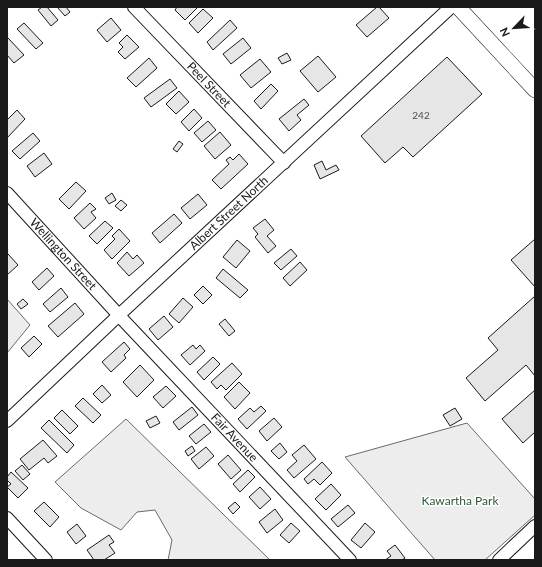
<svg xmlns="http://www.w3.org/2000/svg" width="542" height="567" viewBox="0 0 542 567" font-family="Lato,sans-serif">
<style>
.built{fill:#ededed;stroke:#6a6a6a}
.building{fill:#e6e6e6;stroke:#1a1a1a}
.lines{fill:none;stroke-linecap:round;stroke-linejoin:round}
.minor-casing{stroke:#1a1a1a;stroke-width:14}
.major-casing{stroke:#1a1a1a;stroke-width:16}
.minor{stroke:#fff;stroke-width:12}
.major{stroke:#fff;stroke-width:15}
.labels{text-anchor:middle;stroke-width:3;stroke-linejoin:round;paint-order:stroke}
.number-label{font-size:10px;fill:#4d4d4d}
.street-label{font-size:12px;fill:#1a1a1a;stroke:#fff}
.park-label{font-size:12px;fill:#2b5a34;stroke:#fff}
</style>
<rect width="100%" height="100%" fill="#fff"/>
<path class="built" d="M7,299L30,325L7,353Z
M126,419L270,560H168L172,540L155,510L137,512L121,530L81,508L55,482Z
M467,423L535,499V515L485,560H435L345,457Z"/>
<path class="building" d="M42,7H47L58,20L51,26L38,10Z
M57,7H66L70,12L65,16Z
M177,7H196L197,8L185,20L175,10Z
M377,7H379L389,18L367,37L356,25Z
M203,9L213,18L198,33L189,23Z
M111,18L121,30L107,42L97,30Z
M230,20L237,28L213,50L207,42Z
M24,23L43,43L36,49L17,29Z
M127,35L139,47L125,59L118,52L123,47L119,43Z
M7,38H8L24,55L14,63L7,55Z
M243,38L251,48L231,64L223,54Z
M287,53L291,60L282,64L278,58Z
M318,56L336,77L318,92L300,71Z
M447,57L482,94L413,157L403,147L385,163L361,136Z
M149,58L157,68L136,87L127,78Z
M260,59L271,72L251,88L240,75Z
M170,79L177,88L151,107L144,98Z
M271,84L278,91L261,109L254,101Z
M179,91L189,102L176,114L166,104Z
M304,99L309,105L297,115L301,120L289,131L279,119Z
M194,109L202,118L189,131L181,122Z
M17,110L25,119L7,138V120Z
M208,121L216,130L202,142L194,133Z
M220,132L231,145L215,159L204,146Z
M33,133L40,141L20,159L12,151Z
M179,141L183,144L177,152L173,149Z
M44,153L52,164L35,177L27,166Z
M239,154L248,164L221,189L212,180L229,164L226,160L230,157L233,160Z
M322,161L326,170L336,165L339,170L320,179L314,165Z
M76,182L86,191L69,209L59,199Z
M112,193L116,200L109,204L105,198Z
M198,194L207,205L190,219L181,208Z
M121,200L127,205L121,211L115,206Z
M90,203L96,209L91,212L96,218L84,229L74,218Z
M174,214L182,223L160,243L152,233Z
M265,219L274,230L267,236L276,246L268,253L255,237L258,234L253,228Z
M105,221L113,228L97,244L89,236Z
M119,229L130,241L112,259L104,250L115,239L112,236Z
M535,239V287L511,260Z
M237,240L250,251L236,268L223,257Z
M291,249L297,256L281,270L274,263Z
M127,252L133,259L137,255L144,263L129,276L117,263Z
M8,254L18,265L7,275V255Z
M300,262L307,270L290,286L283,278Z
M47,268L54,276L39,290L32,282Z
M223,269L248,290L240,298L216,278Z
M203,286L212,295L203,304L194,295Z
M61,288L68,297L50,312L43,304Z
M535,296V376L526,365L485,401L466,378L498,350L488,338Z
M183,298L193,307L179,323L169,314Z
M23,299L28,304L21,309L17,304Z
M75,303L84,314L58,337L48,326Z
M164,316L173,327L158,340L149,329Z
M225,319L235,331L229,336L219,324Z
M34,336L42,344L29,357L21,348Z
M124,342L130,349L124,355L126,358L111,372L102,362Z
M193,345L196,349L200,345L205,351L190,365L181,355Z
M213,357L220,364L204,380L197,372Z
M232,363L242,374L226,390L221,385L217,389L211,382Z
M140,365L154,380L137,397L123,382Z
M239,382L250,393L235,409L224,397Z
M102,385L111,395L102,403L93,394Z
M166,386L176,396L163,408L153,397Z
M535,390V432L523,443L502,419Z
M83,398L101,415L93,423L75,406Z
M261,406L266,411L247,429L238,419L250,408L254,412Z
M192,407L198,415L179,430L173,422Z
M455,408L462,419L450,426L443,415Z
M62,410L78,426L70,434L54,418Z
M156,416L160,423L150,428L146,421Z
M274,418L282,427L267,441L259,431Z
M49,420L74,445L67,453L41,428Z
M204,424L211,432L196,444L189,436Z
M43,440L57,456L48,463L44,458L29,470L20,459Z
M280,443L287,452L279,459L271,451Z
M304,445L316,459L294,478L287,470L297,461L292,455Z
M192,446L195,451L188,456L185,451Z
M206,447L214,456L199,469L191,459Z
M228,455L241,470L231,479L218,464Z
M322,462L332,473L320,485L314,479L308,484L304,479Z
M22,465L30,474L23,480L15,471Z
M248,470L255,477L240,492L233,484Z
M11,472L28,488L18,498L7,487L11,484L7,480V477Z
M331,484L341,495L326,510L315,499Z
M260,487L271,499L260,509L249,497Z
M44,502L59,517L50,527L34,511Z
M235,502L240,507L233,514L228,508Z
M348,505L355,513L338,527L331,519Z
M275,509L283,520L267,533L259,522Z
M291,523L300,531L289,543L280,535Z
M365,523L375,532L361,548L351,540Z
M77,524L86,536L76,544L67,532Z
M109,535L114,542L109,545L115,553L104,560H94L87,550Z
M395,545L405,558L402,560H385L391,556L387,551Z"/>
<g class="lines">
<g class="minor-casing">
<g id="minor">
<path id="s1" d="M134,7L284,163"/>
<path id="s2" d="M7,193L125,322L350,560"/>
<path id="s3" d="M7,421L119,315L451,7"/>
<path d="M7,518L46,560"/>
<path d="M499,560L535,526"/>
</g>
</g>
<g class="major-casing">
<path id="major" d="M458,7L535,90"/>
</g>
<use href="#minor" class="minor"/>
<use href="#major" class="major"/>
</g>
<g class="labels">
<g class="number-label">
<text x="421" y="119">242</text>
</g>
<g class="street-label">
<text dy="4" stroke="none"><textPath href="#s1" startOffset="108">Peel Street</textPath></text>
<text dy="4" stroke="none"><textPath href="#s3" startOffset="304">Albert Street North</textPath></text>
<text dy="4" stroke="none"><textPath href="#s2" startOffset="83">Wellington Street</textPath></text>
<text dy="4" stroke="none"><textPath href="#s2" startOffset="334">Fair Avenue</textPath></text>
</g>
<g class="park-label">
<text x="460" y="505">Kawartha Park</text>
</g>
</g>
<rect width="542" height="567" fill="none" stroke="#1a1a1a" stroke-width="16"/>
<g transform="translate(514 28) rotate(245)" stroke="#ffffff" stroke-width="3" paint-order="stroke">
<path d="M0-3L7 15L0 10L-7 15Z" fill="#1a1a1a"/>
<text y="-6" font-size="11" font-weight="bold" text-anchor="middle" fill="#1a1a1a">N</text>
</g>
</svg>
